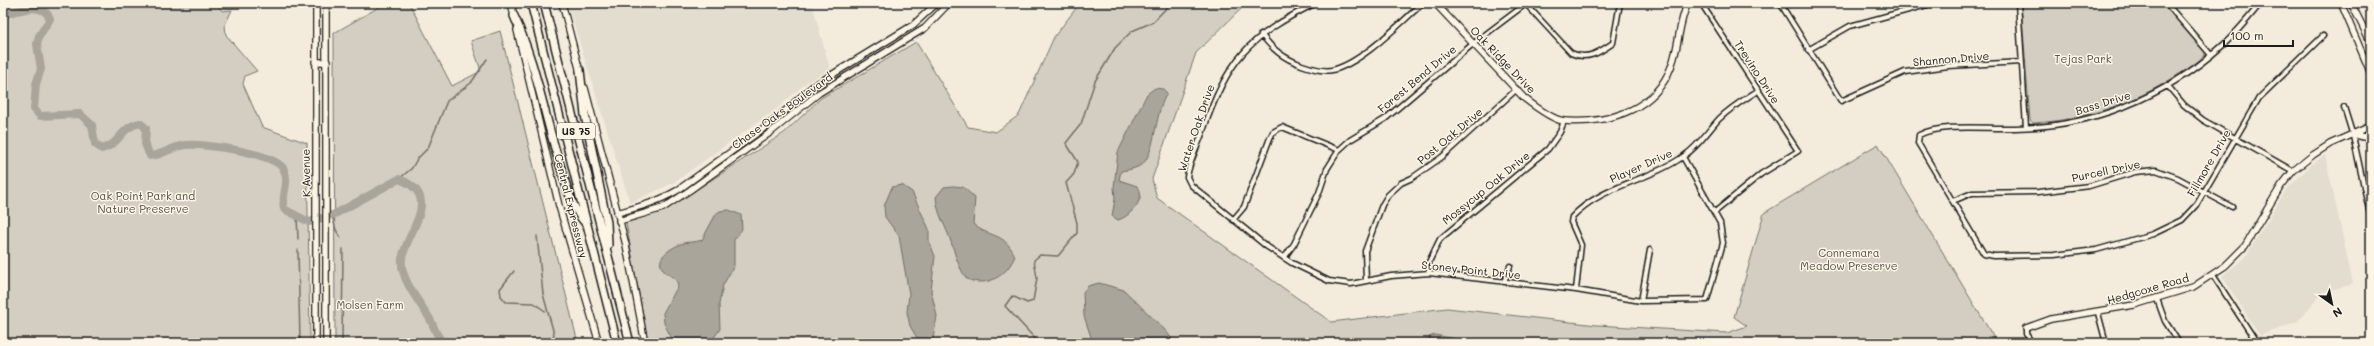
<svg xmlns="http://www.w3.org/2000/svg" width="2374" height="346" viewBox="0 0 2374 346" font-family="Mali,sans-serif">
<style>
.built{fill:#e3ddcf}
.green{fill:#d3cec1;stroke:#78756e}
.water{fill:#aaa59b;stroke:#716e68}
.lines{fill:none;stroke-linecap:round;stroke-linejoin:round}
.stream{stroke:#716e68;stroke-width:1.5}
.river{stroke:#aaa59b;stroke-width:8}
.street-casing{stroke:#1c1c1c;stroke-width:7}
.secondary-casing{stroke:#1c1c1c;stroke-width:8}
.highway-casing{stroke:#1c1c1c;stroke-width:10}
.street{stroke:#fcf5e5;stroke-width:4}
.secondary{stroke:#fcf5e5;stroke-width:5.5}
.highway{stroke:#fcf5e5;stroke-width:7}
.labels{text-anchor:middle;stroke-width:3;stroke-linejoin:round;paint-order:stroke}
.shield{fill:#fcf5e5;stroke:#5f5d58;stroke-width:1}
.shield-label{font-size:10px;font-weight:bold;fill:#1c1c1c}
.street-label{font-size:11px;fill:#1c1c1c;stroke:#fcf5e5}
.park-label{font-size:11px;fill:#53514e;stroke:#fcf5e5}
</style>
<rect width="100%" height="100%" fill="#f3ecdd"/>
<filter id="ink" filterUnits="userSpaceOnUse"><feTurbulence type="fractalNoise" baseFrequency=".025" numOctaves="2"/><feDisplacementMap in="SourceGraphic" scale="8" xChannelSelector="R" yChannelSelector="G"/><feConvolveMatrix kernelMatrix="1 2 1 2 8 2 1 2 1" color-interpolation-filters="sRGB"/></filter>
<g filter="url(#ink)">
<path class="built" d="M567,3H812L830,69L806,83L779,107L673,183L630,203Z
M2361,3H2371V25L2365,13Z
M2325,155L2353,284L2323,292L2297,322L2260,336L2222,276L2245,258L2286,190L2311,165Z"/>
<path class="green" d="M3,3H216L222,11L232,10L225,25L226,35L257,71L245,76L243,84L262,127L307,143L310,343H3Z
M386,3H409L452,86L481,71L471,41L500,31L578,343H335L334,33Z
M1080,3H1247L1196,53L1152,179L1157,198L1331,322L1447,308L1597,325L1727,333L1747,326L1734,317L1764,213L1878,144L1997,343H648L626,223L665,210L784,133L821,98L916,42L968,127L996,132L1019,115L1054,37Z
M2021,3H2164L2205,50V54C2198,63 2186,70 2176,76C2133,104 2084,120 2033,123L2030,120Z"/>
<path class="water" d="M1155,88L1163,89L1167,93C1155,113 1156,144 1146,160C1141,168 1129,170 1121,171L1119,180L1137,186C1148,197 1130,217 1118,220L1112,216L1115,199L1114,187L1118,152L1147,94Z
M902,185L912,192L921,212L929,229V242L935,256L931,291L937,316L933,339L917,338L910,326L907,312L909,294L899,236L885,217L884,206L892,187Z
M953,186L963,187L975,198L973,224C990,239 1003,230 1015,256C1007,276 987,288 967,279C958,267 956,256 951,242C946,226 937,214 936,197L944,187Z
M729,210L741,215L742,229L734,240V266L723,285L719,304L720,329L710,343H674L664,323L663,313L678,286C677,277 670,277 664,271C653,258 671,248 681,244C687,241 695,243 702,240L716,214L720,211Z
M1099,283L1124,290L1166,331L1175,343H1093L1084,316L1083,292L1088,286Z
M1435,335L1456,339L1463,343H1418L1430,339L1429,337Z"/>
<g class="lines">
<path class="stream" d="M1182,3L1189,7L1192,3
M399,179L412,168L417,159L428,148L447,101L471,83L487,59
M332,215L336,230L341,238
M297,217L298,239
M537,236L543,294L554,334L550,343
M298,250L300,343
M514,271L500,289L501,296L506,302L534,303L545,311
M342,343L343,249
M1039,343L1005,306L1012,296L1027,303L1033,301L1037,278L1034,260L1040,255L1058,256L1077,233V223L1066,183L1074,174L1078,162L1066,143L1081,124L1095,81L1115,48L1132,31L1153,22L1171,3"/>
<path class="river" d="M3,15C18,11 43,0 50,19L39,36L37,44L41,69L36,84L34,109L40,116L80,114L92,125L95,144L102,149C121,144 120,127 140,123L146,128L145,144L150,156C162,156 173,146 185,145C203,143 277,153 284,170C290,183 281,195 284,209L309,222L335,214L399,179C444,196 407,230 402,259C399,278 421,304 430,319C434,327 437,337 443,343"/>
<g class="street-casing">
<path id="street" d="M1316,3C1248,37 1228,59 1203,131C1198,146 1189,162 1187,177L1191,185L1266,246L1292,263L1329,281L1351,284L1391,276L1429,273L1576,290L1641,301L1707,300L1723,243L1720,223L1683,157
M1701,3L1798,151L1761,174L1715,212
M1780,3L1841,101L1905,72L1948,66L2022,62
M2018,3L2026,127
M2166,3L2211,55
M2261,3C2249,17 2236,34 2222,46C2165,97 2093,127 2015,128C1989,129 1942,123 1919,135L1918,143L1984,254L1994,256L2054,255L2096,250L2153,234L2182,220L2197,204L2259,98L2323,36
M1526,4L1571,53C1587,61 1600,52 1613,43L1620,3
M1261,34C1273,50 1283,58 1302,65C1311,68 1322,72 1332,70C1361,64 1400,23 1423,3
M1808,50L1850,26L1934,3
M2168,86L2184,105L2203,120L2293,171
M2344,107L2353,136L2371,219
M1953,201L1972,193L2038,192L2089,186L2135,172L2156,170L2178,178L2232,207
M1233,220L1244,207L1270,138L1273,132L1282,127L1339,150
M1284,258L1294,244L1319,193L1327,169L1339,150L1350,140L1385,119L1474,43L1527,3
M1429,273V262L1440,239L1548,149L1560,132L1564,121
M2213,275L2257,343
M1366,281L1365,251L1382,205L1388,195L1401,183L1412,178L1442,157L1517,89
M1504,282L1510,266
M1576,290L1581,245L1571,222L1572,217C1602,185 1649,181 1684,156C1699,146 1707,132 1719,119C1731,107 1745,99 1759,90
M2157,299L2165,321L2179,343
M1641,301L1650,250
M2098,313L2106,343
M2026,328V334L2032,343"/>
</g>
<g class="secondary-casing">
<path id="secondary" d="M511,3L515,20
M562,3L580,72
M1435,3L1524,98C1533,105 1553,120 1564,121C1603,124 1649,113 1668,74C1680,51 1677,25 1688,3
M2341,3L2371,74
M2351,3L2371,43
M517,30L559,206L599,343
M315,62H327
M585,88L626,245L645,343
M2355,135L2364,137L2371,135
M617,213C639,207 658,202 678,190L775,120L812,87L913,25L937,3
M619,221L663,208L690,190L771,132L819,93L925,28L949,3
M2026,328L2051,319L2134,305L2193,287L2225,266L2245,246L2281,186L2293,171L2313,155L2330,144L2371,126
M316,343V3
M326,343V3"/>
</g>
<g class="highway-casing">
<path id="highway" d="M531,3L617,343
M544,3L630,343
M514,16C536,63 544,115 560,165C567,187 571,207 586,224
M580,70L585,115L607,223L608,245"/>
</g>
<use href="#street" class="street"/>
<use href="#secondary" class="secondary"/>
<use href="#highway" class="highway"/>
</g>
</g>
<g class="labels">
<rect class="shield" x="557" y="123" width="38" height="16" rx="3"/>
<g class="shield-label">
<text x="576" y="135">US 75</text>
</g>
<g class="street-label">
<text transform="translate(1951 59) rotate(-5)" y="4">Shannon Drive</text>
<text transform="translate(1503 60) rotate(46)" y="4">Oak Ridge Drive</text>
<text transform="translate(1757 72) rotate(57)" y="4">Trevino Drive</text>
<text transform="translate(1417 79) rotate(-40)" y="4">Forest Bend Drive</text>
<text transform="translate(2103 103) rotate(-17)" y="4">Bass Drive</text>
<text transform="translate(782 111) rotate(-36)" y="4">Chase Oaks Boulevard</text>
<text transform="translate(1196 128) rotate(-71)" y="4">Water Oak Drive</text>
<text transform="translate(1450 136) rotate(-40)" y="4">Post Oak Drive</text>
<text transform="translate(2209 163) rotate(-60)" y="4">Fillmore Drive</text>
<text transform="translate(1641 166) rotate(-24)" y="4">Player Drive</text>
<text transform="translate(2106 171) rotate(-12)" y="4">Purcell Drive</text>
<text transform="translate(306 173) rotate(-91)" y="4">K Avenue</text>
<text transform="translate(1486 188) rotate(-39)" y="4">Mossycup Oak Drive</text>
<text transform="translate(571 206) rotate(76)" y="4">Central Expressway</text>
<text transform="translate(1471 270) rotate(6)" y="4">Stoney Point Drive</text>
<text transform="translate(2148 289) rotate(-16)" y="4">Hedgcoxe Road</text>
</g>
<g class="park-label">
<text x="2083" y="63">Tejas Park</text>
<text x="143" y="200">Oak Point Park and<tspan x="143" dy="13">Nature Preserve</tspan></text>
<text x="1849" y="257">Connemara<tspan x="1849" dy="13">Meadow Preserve</tspan></text>
<text x="370" y="309">Molsen Farm</text>
</g>
</g>
<rect width="2374" height="346" fill="none" stroke="#fcf5e5" stroke-width="16"/>
<rect x="8" y="8" width="2358" height="330" fill="none" stroke="#1c1c1c" stroke-width="1.5" filter="url(#ink)"/>
<g transform="translate(2332 304) rotate(147)" stroke="#fcf5e5" stroke-width="3" paint-order="stroke">
<path d="M0-3L7 15L0 10L-7 15Z" fill="#1c1c1c"/>
<text y="-6" font-size="11" font-weight="bold" text-anchor="middle" fill="#1c1c1c">N</text>
</g>
<path d="M2224 40v6h69v-6" fill="none" stroke="#1c1c1c" stroke-width="2"/>
<text x="2230" y="40" font-size="12" fill="#1c1c1c" stroke="#fcf5e5" stroke-width="3" paint-order="stroke">100 m</text>
</svg>
